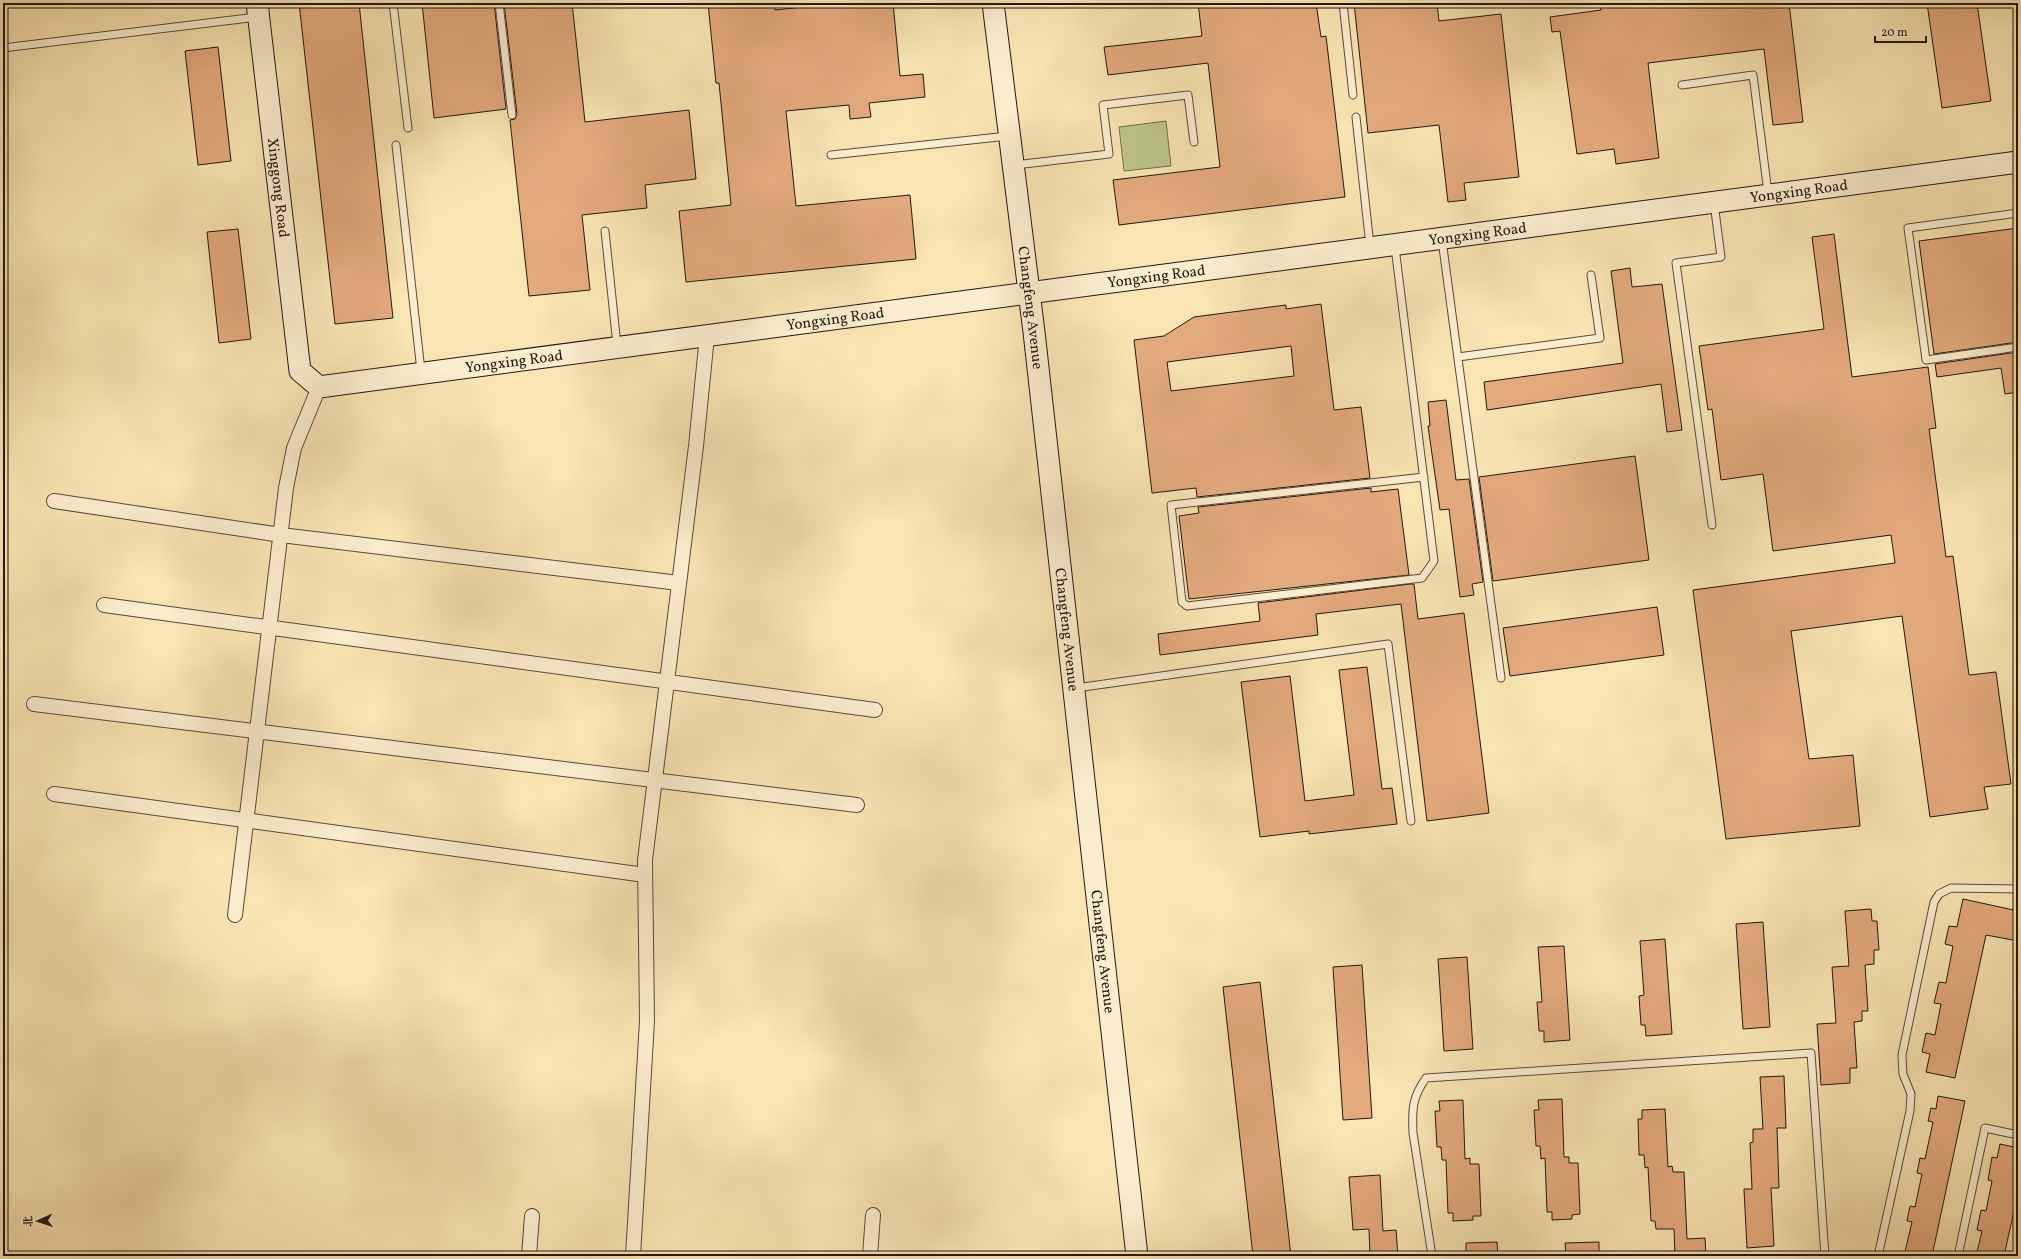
<svg xmlns="http://www.w3.org/2000/svg" width="2021" height="1259" viewBox="0 0 2021 1259" font-family="Vollkorn,'Noto Serif SC',serif">
<style>
.green{fill:#bec48c;stroke:#706e4e}
.building{fill:#e3aa7e;stroke:#231711;fill-rule:evenodd}
.lines{fill:none;stroke-linecap:round;stroke-linejoin:round}
.lane-casing{stroke:#584a3a;stroke-width:9}
.street-casing{stroke:#584a3a;stroke-width:16}
.secondary-casing{stroke:#231711;stroke-width:23}
.lane{stroke:#fbedce;stroke-width:7}
.street{stroke:#fbedce;stroke-width:14}
.secondary{stroke:#fbedce;stroke-width:21}
.labels{text-anchor:middle;stroke-width:3.5;stroke-linejoin:round;paint-order:stroke}
.street-label{font-size:15px;fill:#231711;stroke:#fbedce}
</style>
<rect width="100%" height="100%" fill="#f9e4b3"/>
<filter id="stains"><feTurbulence type="fractalNoise" baseFrequency=".005" numOctaves="4"/><feColorMatrix values="0 0 0 0 .2 0 0 0 0 .09 0 0 0 0 .02 0 0 0 .5 -.17"/></filter>
<radialGradient id="worn" r=".72"><stop offset=".6" stop-color="#630" stop-opacity="0"/><stop offset="1" stop-color="#630" stop-opacity=".3"/></radialGradient>
<path class="green" d="M1166,121L1171,166L1124,171L1119,127Z"/>
<path class="building" d="M299,3H359L393,318L335,324Z
M422,3H494L506,109L434,118Z
M504,3H572L585,122L689,110L696,179L645,185L647,208L582,215L590,290L529,296L510,120L515,119L517,114Z
M708,3H774L775,10L842,3H893L900,76L923,74L925,97L869,103L871,117L850,119L849,105L786,111L796,206L910,195L916,259L686,282L679,211L731,205L719,83H716Z
M1198,3H1316L1321,37L1326,36L1345,197L1119,225L1113,180L1220,167L1208,63L1108,75L1104,47L1202,36Z
M1354,3H1437L1439,21L1501,14L1519,177L1464,183L1466,200L1448,202L1439,125L1368,133Z
M1600,3H1789L1803,122L1773,125L1764,49L1648,63L1659,158L1616,164L1614,149L1577,154L1560,31L1552,32L1550,17L1601,10Z
M1927,3H1977L1991,101L1942,108Z
M218,47L231,161L198,165L185,51Z
M2018,228V342L1934,354L1919,241Z
M238,229L251,339L219,343L207,232Z
M1834,234L1852,377L1928,367L1936,428L1929,429L1946,557L1953,556L1969,675L1996,672L2011,784L1984,787L1988,809L1930,817L1902,616L1791,631L1809,759L1853,755L1860,826L1726,839L1693,590L1895,563L1891,535L1773,551L1763,474L1721,480L1712,409L1708,410L1699,346L1824,329L1812,237Z
M1630,268L1632,287L1662,284L1682,430L1667,432L1661,384L1487,410L1484,382L1623,363L1611,271Z
M1321,304L1334,410L1361,407L1370,478L1197,497L1196,488L1152,493L1134,340L1164,336L1194,317L1286,305V309ZM1291,346L1294,376L1171,391L1167,362Z
M2018,352V392L2005,394L2001,368L1937,377L1935,364Z
M1446,400L1456,480L1469,479L1483,582L1472,584L1474,595L1460,597L1449,509L1440,510L1428,426H1430L1428,402Z
M1635,456L1649,560L1493,581L1479,477Z
M1371,488V492L1398,489L1409,575L1189,599L1179,516L1199,513L1198,507Z
M1410,584H1414L1418,619L1464,613L1489,813L1427,821L1401,604L1316,614L1318,635L1160,655L1158,634L1260,621L1258,603Z
M1657,607L1664,655L1510,676L1503,628Z
M1367,667L1382,789L1392,788L1397,824L1309,834V831L1260,837L1241,682L1290,676L1305,801L1354,795L1339,670Z
M1963,899L2018,911V941L1986,935L1955,1078L1926,1072L1930,1054L1922,1052L1926,1033L1935,1035L1941,1004L1934,1003L1939,982L1946,983L1953,946L1945,944L1949,926L1957,927Z
M1871,909L1872,921H1877L1879,950H1874V964L1865,965L1868,1011H1862V1021L1854,1022L1857,1068H1850V1083L1821,1085L1817,1024L1836,1023L1832,967L1849,966L1845,911Z
M1763,922L1770,1027L1743,1029L1736,924Z
M1665,939L1672,1034L1646,1036L1645,1025H1641L1639,996L1644,995L1640,941Z
M1564,946L1570,1040L1544,1042V1031H1539L1537,1002H1542L1538,947Z
M1467,957L1473,1049L1444,1051L1438,959Z
M1362,965L1372,1118L1343,1120L1333,967Z
M1260,982L1291,1256H1253L1223,987Z
M1784,1076L1786,1128H1777L1779,1188H1771L1774,1246L1747,1248L1744,1189H1752L1750,1143L1753,1142V1129H1763L1760,1077Z
M1938,1096L1965,1101L1932,1256H1904L1912,1222L1907,1221L1910,1206L1915,1207L1922,1174L1917,1173L1920,1158L1925,1159L1933,1122L1928,1121L1931,1108L1936,1109Z
M1562,1099L1564,1157H1569V1163H1578L1580,1214L1572,1215V1219L1552,1220V1212H1547L1545,1158L1541,1159L1540,1146H1536L1534,1110H1539L1538,1100Z
M1463,1100L1465,1159L1470,1158V1164H1479L1481,1216H1473V1220L1453,1221V1213H1448L1446,1160H1442L1441,1147H1437L1435,1111H1440L1439,1101Z
M1665,1109L1668,1167L1672,1166L1673,1172H1684L1687,1239L1705,1238L1706,1256H1675L1674,1229H1656L1655,1221H1651L1648,1167L1645,1168L1644,1155H1639L1638,1119H1642V1110Z
M2000,1144L2018,1148V1193L2004,1256H1976L1982,1231L1977,1230L1981,1210L1986,1211L1992,1181L1988,1180L1992,1157L1997,1158Z
M1380,1175L1383,1231L1396,1230L1398,1256H1370L1369,1229L1353,1230L1349,1177Z
M1497,1242L1498,1256H1466V1243Z
M1599,1242V1256H1566L1565,1243Z"/>
<g class="lines">
<g class="lane-casing">
<path id="lane" d="M393,3L408,128
M499,3L512,115
M1343,3L1353,95
M3,48L257,17
M1682,85L1753,75L1768,193
M1356,117L1370,246
M396,145L421,371
M831,155L1008,136
M1015,165L1109,154L1103,105L1188,95L1194,142
M2018,213L1908,228L1926,360L2018,347
M605,231L617,345
M1442,240L1501,678
M1395,247L1434,561L1422,578L1187,606L1182,602L1171,505L1424,477
M1458,357L1600,338L1591,275
M1712,525L1676,263L1721,257L1714,203
M1076,688L1388,644L1411,821
M1432,1256L1413,1133C1412,1109 1412,1098 1426,1078L1811,1053L1825,1256
M1878,1256L1910,1111L1911,1094L1903,1074L1902,1055L1934,902L1939,894L1951,888L2018,889
M1958,1256L1985,1128L2018,1135"/>
</g>
<g class="street-casing">
<path id="street" d="M54,501L281,535L679,583
M104,605L875,710
M34,704L857,805
M54,794L645,875
M235,915L286,488L294,448L319,387
M529,1256L532,1216
M633,1256L647,1021L645,860L696,446L707,336
M870,1256L873,1215"/>
</g>
<g class="secondary-casing">
<g id="secondary">
<path id="s1" d="M257,3L300,371L319,387L2018,162"/>
<path id="s2" d="M993,3L1034,332L1137,1256"/>
</g>
</g>
<use href="#lane" class="lane"/>
<use href="#street" class="street"/>
<use href="#secondary" class="secondary"/>
</g>
<g class="labels">
<g class="street-label">
<text dy="5" stroke="none"><textPath href="#s1" startOffset="186">Xinggong Road</textPath></text>
<text dy="5" stroke="none"><textPath href="#s1" startOffset="1888">Yongxing Road</textPath></text>
<text dy="5" stroke="none"><textPath href="#s1" startOffset="1564">Yongxing Road</textPath></text>
<text dy="5" stroke="none"><textPath href="#s1" startOffset="1240">Yongxing Road</textPath></text>
<text dy="5" stroke="none"><textPath href="#s2" startOffset="307">Changfeng Avenue</textPath></text>
<text dy="5" stroke="none"><textPath href="#s1" startOffset="916">Yongxing Road</textPath></text>
<text dy="5" stroke="none"><textPath href="#s1" startOffset="592">Yongxing Road</textPath></text>
<text dy="5" stroke="none"><textPath href="#s2" startOffset="631">Changfeng Avenue</textPath></text>
<text dy="5" stroke="none"><textPath href="#s2" startOffset="955">Changfeng Avenue</textPath></text>
</g>
</g>
<rect width="2021" height="1259" fill="none" stroke="#f9e4b3" stroke-width="16"/>
<rect x="4" y="4" width="2013" height="1251" fill="none" stroke="#231711" stroke-width="2"/>
<rect x="8" y="8" width="2005" height="1243" fill="none" stroke="#231711"/>
<g transform="translate(38 1221) rotate(267)" stroke="#fbedce" stroke-width="3" paint-order="stroke">
<path d="M0-3L7 15L0 10L-7 15Z" fill="#231711"/>
<text y="-6" font-size="11" font-weight="bold" text-anchor="middle" fill="#231711">北</text>
</g>
<path d="M1875 36v6h51v-6" fill="none" stroke="#231711" stroke-width="2"/>
<text x="1881" y="36" font-size="12" fill="#231711" stroke="#fbedce" stroke-width="3" paint-order="stroke">20 m</text>
<rect width="100%" height="100%" filter="url(#stains)"/>
<rect width="100%" height="100%" fill="url(#worn)"/>
</svg>
